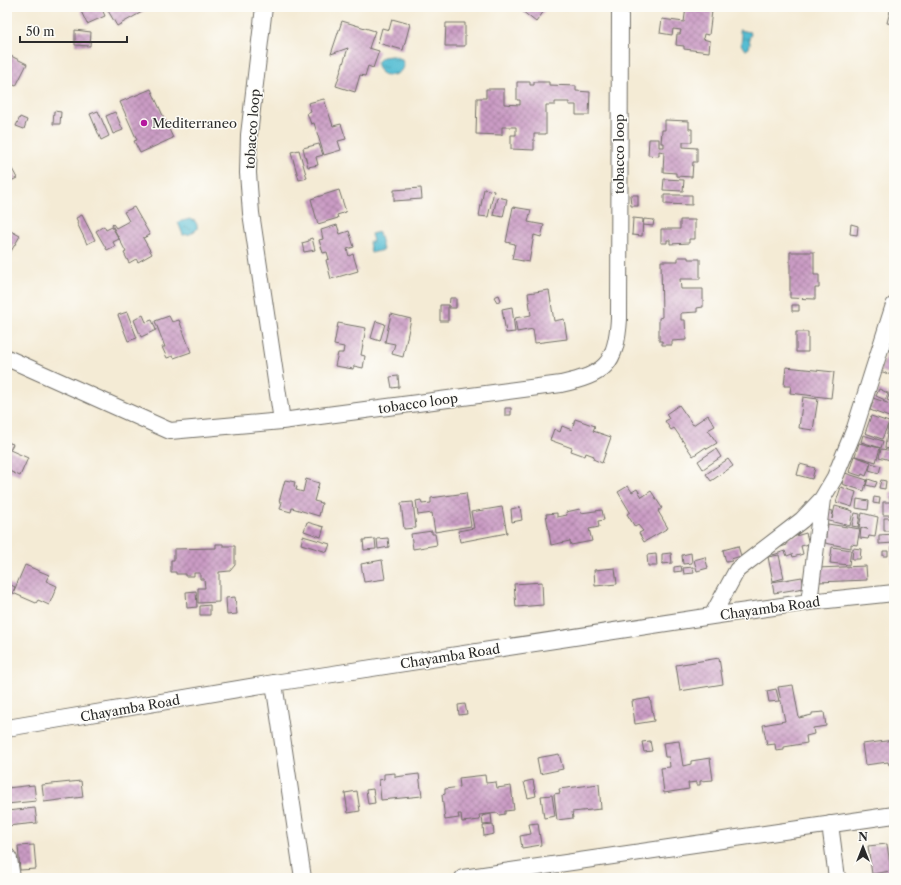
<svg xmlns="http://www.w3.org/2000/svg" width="901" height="885" viewBox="0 0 901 885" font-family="'Libre Caslon Text',serif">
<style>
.water{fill:url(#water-ripples);stroke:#40747f}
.building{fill:url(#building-cross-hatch)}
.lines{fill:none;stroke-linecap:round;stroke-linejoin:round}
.minor-casing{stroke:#716e66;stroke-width:18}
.minor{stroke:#fff;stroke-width:16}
.poi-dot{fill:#b5179e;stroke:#fdfcf7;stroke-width:1.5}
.labels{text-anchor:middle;stroke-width:3;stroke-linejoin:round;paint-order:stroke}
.poi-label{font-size:13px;fill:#2b2b2b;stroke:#fdfcf7;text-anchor:start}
.street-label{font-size:13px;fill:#2b2b2b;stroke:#fdfcf7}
</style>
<defs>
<pattern id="water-ripples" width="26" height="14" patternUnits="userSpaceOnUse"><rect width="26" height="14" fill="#55bdd3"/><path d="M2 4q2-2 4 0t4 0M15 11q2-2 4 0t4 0" fill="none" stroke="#479aab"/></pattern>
<pattern id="building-cross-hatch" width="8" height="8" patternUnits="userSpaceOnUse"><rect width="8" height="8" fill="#ca9bc4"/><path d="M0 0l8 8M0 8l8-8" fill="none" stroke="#a47f9f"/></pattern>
</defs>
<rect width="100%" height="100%" fill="#fdfcf7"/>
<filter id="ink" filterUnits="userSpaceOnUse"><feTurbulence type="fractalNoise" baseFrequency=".025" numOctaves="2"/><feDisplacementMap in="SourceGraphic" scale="8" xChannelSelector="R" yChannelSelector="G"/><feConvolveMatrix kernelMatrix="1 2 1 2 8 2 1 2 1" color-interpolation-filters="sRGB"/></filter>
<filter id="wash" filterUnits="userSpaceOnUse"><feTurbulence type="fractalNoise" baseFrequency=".012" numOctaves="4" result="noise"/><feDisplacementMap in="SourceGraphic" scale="16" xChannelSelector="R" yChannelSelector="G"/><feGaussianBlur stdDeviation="0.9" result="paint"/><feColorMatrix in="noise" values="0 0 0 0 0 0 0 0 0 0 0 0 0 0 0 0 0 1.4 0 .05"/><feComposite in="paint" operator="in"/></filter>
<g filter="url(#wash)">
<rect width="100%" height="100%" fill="#f4ebd5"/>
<path class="water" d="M739,30L750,32L751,34L749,38L750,43L749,48L746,50L744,49L741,44L742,36Z
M391,56H394L402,60L404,66C400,75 391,77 382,74L377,67V62L383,57Z
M190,219L195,221L197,225V229L190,234L183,235L178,222Z
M379,232L383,250L371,253L369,242L373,241L371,234Z"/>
<g id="blocks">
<path class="building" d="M79,7H101L105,16L87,24Z
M111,7H148L149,8L117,26L107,9Z
M517,7H547L536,22Z
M686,7L712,11L709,35L704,34L703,39L710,41L709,52L684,49V46L676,45L677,34H680L681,30L673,29L672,35L660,33L662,19L684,22Z
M891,7H894V24L887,23Z
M392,19L410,24L403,50L378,43L382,28L389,30Z
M342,21L375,31L369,48L379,51L373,68L368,66L365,76L360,75L355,92L336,86L348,48L331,54Z
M446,23H465V46H445Z
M75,30L91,32L90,46L75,45Z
M7,54L27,64L16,86L7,82Z
M517,82H530V85H534V82H549V85L576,86V91L590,92L589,115H576V105H569V102H555V105H546V134H534V150L511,149V135H516V127H502V135L476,134L477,98H486V89H504V104L520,105V100H517Z
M151,89L173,138L140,153L134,141L137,140L120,102Z
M324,99L333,126L341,124L346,139L338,141L341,150L324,155L314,123L311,124L307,113L311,111L308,103Z
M54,111L61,112L60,124H53Z
M98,111L109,136L101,140L90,114Z
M115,112L123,130L113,134L106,116Z
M20,117L27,120L24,129L16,126Z
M665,120L689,121V129H692V142H683V147L697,148V162H693L692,177L676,176V173L663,172L664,152L659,151V156L648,155L649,139H659V147H664V143H661L662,130H665Z
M319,144L323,155L316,157L318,165L308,167L303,148Z
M299,150L307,178L299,180L291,152Z
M12,169L17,178L11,181L7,175V172Z
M664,179L684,180L683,191L663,190Z
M421,188L422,199L394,201V190Z
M484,189L494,191L488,217L479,216Z
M339,190L346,212L337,215L338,218L318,224L311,199Z
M630,195H638V206H631Z
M664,195H692V205L664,204Z
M497,197L507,199L503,217L493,215Z
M134,207L150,235L143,238L152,254L138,262L136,259L129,263L124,253L126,252L112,225L113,224L116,228L129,221L124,212Z
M513,207L531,210L528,222L544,225L541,237L534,235L529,262L512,259L515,244L506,242Z
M82,215L95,240L87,244L77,223L78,222L76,218Z
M633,218L643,219L642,236L632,235Z
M644,219L654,220L653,226L643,225Z
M680,220H695V239H689V243L670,244V240H667V243H661V229H680Z
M851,224L858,226L857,235L850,234Z
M337,225L340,234L349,231L354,247L347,249L349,256L353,254L358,271L331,279L326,260L329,259L327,252L323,253L319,240L323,239L321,230Z
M104,226L106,230L112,227L119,239L113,242L115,246L107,250L96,231Z
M7,229L20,236L7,258Z
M312,238L315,250L304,252L302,243L309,241V239Z
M790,252H814V275H819V288H815V299L790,298Z
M678,257H688V259H700V279H680L681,289H703V307L697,308V312L681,313V320H685L686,340L672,341V345H662V341H659V318L662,317L661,261H678Z
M549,290L554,321L564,319L567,339L535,343L533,329L517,332L515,318L531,315L528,293Z
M499,295L501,300L497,302L494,297Z
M450,298H456V308H449Z
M440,305H448V321H440Z
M792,305H799V311H792Z
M512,307L515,332L506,333L502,309Z
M127,312L137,338L128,341L118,315Z
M391,314L411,319L403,357L392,354L395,344L385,342Z
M143,315L146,322L152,320L156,330L141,337L134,320Z
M169,316L172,322L179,320L191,352L174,358L173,356L167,358L162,347H165L155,321Z
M376,321L385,324L380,341L371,338Z
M338,323L366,328L361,355L365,356L363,368L354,366L353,369L335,366L338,353H343L344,347L334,345Z
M796,332H808V352H796Z
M888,349L894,351V376L880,371Z
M786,367L834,372L831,398L790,393L791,386H784Z
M398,376L399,387L392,388L390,377Z
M892,387L894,388V403L887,400Z
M879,389L888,393L885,400L876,396Z
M803,397L818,399L813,430L799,428Z
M870,397L893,405L889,417L870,410L873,402L869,401Z
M679,405L693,425L708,415L715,426L708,430L717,443L707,449L706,447L693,456L674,428L671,430L665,421L669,419L666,414Z
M893,407H894V421L889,419Z
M505,408H511V415H505Z
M871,416L889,422L882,439L865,433Z
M575,419L595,426L593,431L611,437L602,463L593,459L594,456L586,453L585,456L571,451L572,448L550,440L554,429L560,432L562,426L572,430Z
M888,426L894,427V450L885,448Z
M863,435L883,441L881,448L861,442Z
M7,442L13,444L10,450L28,458L20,476L7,470Z
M859,443L880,448L876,462L855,456Z
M716,449L721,457L703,469L698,461Z
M881,449L894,451V461L879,457Z
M854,456L871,462L866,476L862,474L861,476L849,472Z
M728,459L733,466L711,481L706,474Z
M871,463L881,466L879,473L869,470Z
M800,464L815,468L812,479L797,475Z
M845,473L867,480L864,491L842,484Z
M306,479L319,483L314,501L322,503L319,516L292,508L291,512L280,509L282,502H279L285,480L295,482L294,486L297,487L296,490L303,492Z
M868,479L877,482L875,487L866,485Z
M881,480L886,481L885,489L879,488Z
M628,486L632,492L637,489L642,497L651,491L662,508L658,511L668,528L644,542L639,533L643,531L638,525L635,527L627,514L630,512L618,492Z
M841,487L856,492L852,507L836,502Z
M890,492H894V500H890Z
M466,493L471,526L435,532L432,513L418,515L416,501L421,500L422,504L431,503V498Z
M874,497L880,498L879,504L873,503Z
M857,499L869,501L868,510L856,508Z
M413,502L416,528L404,529L401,503Z
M883,502H894V515H883Z
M835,506L853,511L850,526L825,520L827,510L833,511L832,519Z
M502,507L507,533L460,542L458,531L474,528L471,512Z
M520,507L522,520L512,522L511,509Z
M580,509L581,513L602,510L604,520L598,521L599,527L589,529L592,541L571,545L570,541L551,545L546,514L557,513V517L567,515L566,512Z
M855,513L860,514L858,527L852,526Z
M862,513L878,517L875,537L869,536L868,539L860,538L861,528L868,529L859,527Z
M884,518H894V531H884Z
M307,522L324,527L321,537L304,531Z
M828,524L860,529L857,545L851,544V548L825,543Z
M432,531V534H435L437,545L413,549L411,534Z
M806,533L809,544L801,546L803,554L793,557L792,554L787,556L785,551L773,555L771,550L787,545L786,539Z
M894,534V543L879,544V535Z
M303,536L330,544L327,552L301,544Z
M388,538L389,547L378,549L377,539Z
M375,539L376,549L364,550L363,540Z
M216,544H223V546H235V565L230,571L219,572V602L198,603V588H205L204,579H200V573H194V576H185V574H176V572H171V560H174V549L216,548Z
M892,545H894V563H892Z
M738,546L741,556L731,559L732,561L726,562L723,550Z
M832,547L851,550L849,565L830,563Z
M853,548L861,549L860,559H852Z
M883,551H888V556H883Z
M671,553L672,563L662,564V554Z
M691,553L692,563L683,564L682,555Z
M656,554L657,566H648L647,555Z
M779,555L784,578L773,581L768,557Z
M705,557L708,568L697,571L694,560Z
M382,560L385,579L364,582L361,564Z
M25,565L49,575L46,581L57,586L49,605L38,600L36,603L13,593Z
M681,566L682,571L674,572V567Z
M866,566L867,580L818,582L817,568Z
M693,567L694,573L684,574L683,568Z
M615,568L617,584L595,586L594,570Z
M802,577L804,588L774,593L772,582Z
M542,582L543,605L516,607L514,584Z
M7,583L15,587L10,598L7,597Z
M196,591L197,607L187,608L186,592Z
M235,597L237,614L227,615L226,598Z
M210,605V615H200V606Z
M719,658L723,684L680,691L676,665Z
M793,685L799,718L812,715V713L824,712L826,726L813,728L814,734L806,736L807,743L784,747V750L776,751L775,744L767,745L763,725L785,721L778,687Z
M776,689L779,701L769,702L767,691Z
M650,698L654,721L635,724L632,701Z
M465,704L467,714L459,715L458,705Z
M894,740V765H889L888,762L865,765L862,744Z
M650,741L652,751L644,752L642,742Z
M679,741L683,766L691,764V761L710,758L713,780L700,781V785H697V782L688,783L689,789L664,793L661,768L670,767L669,757H665L663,743Z
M559,754L563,769L540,774L537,758Z
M395,773V777L419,774L422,796L381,800L379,780L384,779V774Z
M485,775L486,783L496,782L497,788L511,786L514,810L505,811V814L499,815L498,813L479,815L480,820L462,822L461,814H458L459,818L445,820L442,795L445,794V789L460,787L459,778Z
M533,780L536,796L528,798L524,782Z
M81,781L83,797L44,802L42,785Z
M599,784L601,809L572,812L573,818L557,820L554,794L560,793L559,789Z
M34,785L36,801L7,804V788Z
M373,789L375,803L368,804L366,790Z
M357,791L360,811L348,813L345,793Z
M552,795L555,816L544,818L541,796Z
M35,808L37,823L7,826V811Z
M491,814L492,824L483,825L482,816Z
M538,823L541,845L522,848L520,836L531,834L529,824Z
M493,825L494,834L484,836L483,826Z
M887,844L891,871L872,874L868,846Z
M34,845L36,869L20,870L18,846Z"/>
</g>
</g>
<g filter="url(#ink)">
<use href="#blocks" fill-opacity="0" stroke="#716e66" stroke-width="1"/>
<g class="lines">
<g class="minor-casing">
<path id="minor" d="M264,7L249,135L248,173L251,213L282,421L561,384C605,374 616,365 619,319L620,7
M7,358L170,431L282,421
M809,602L822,499
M712,616L737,570L802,520L822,499L835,477L855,428L894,305
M274,683L303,878
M7,728L274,683L712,616L809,602L894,593
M830,824L837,878
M7,856L9,859L12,878
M463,878L894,815"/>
</g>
<use href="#minor" class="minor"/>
</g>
</g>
<circle class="poi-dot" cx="144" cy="123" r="4"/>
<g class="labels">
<g class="poi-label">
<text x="152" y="128">Mediterraneo</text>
</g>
<g class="street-label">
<text transform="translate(252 129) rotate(-86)" y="5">tobacco loop</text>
<text transform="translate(619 154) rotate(-90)" y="5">tobacco loop</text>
<text transform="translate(418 403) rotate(-8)" y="5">tobacco loop</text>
<text transform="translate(770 608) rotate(-8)" y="5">Chayamba Road</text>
<text transform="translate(450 656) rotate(-9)" y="5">Chayamba Road</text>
<text transform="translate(130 708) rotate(-10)" y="5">Chayamba Road</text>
</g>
</g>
<rect width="901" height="885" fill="none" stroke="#fdfcf7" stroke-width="24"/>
<g transform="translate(863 847)" stroke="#fdfcf7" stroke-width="3" paint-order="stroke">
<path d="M0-3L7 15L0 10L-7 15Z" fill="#2b2b2b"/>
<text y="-6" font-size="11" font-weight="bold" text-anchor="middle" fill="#2b2b2b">N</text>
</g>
<path d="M20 36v6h107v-6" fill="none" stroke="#2b2b2b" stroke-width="2"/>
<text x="26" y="36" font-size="12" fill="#2b2b2b" stroke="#fdfcf7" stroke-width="3" paint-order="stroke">50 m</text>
</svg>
